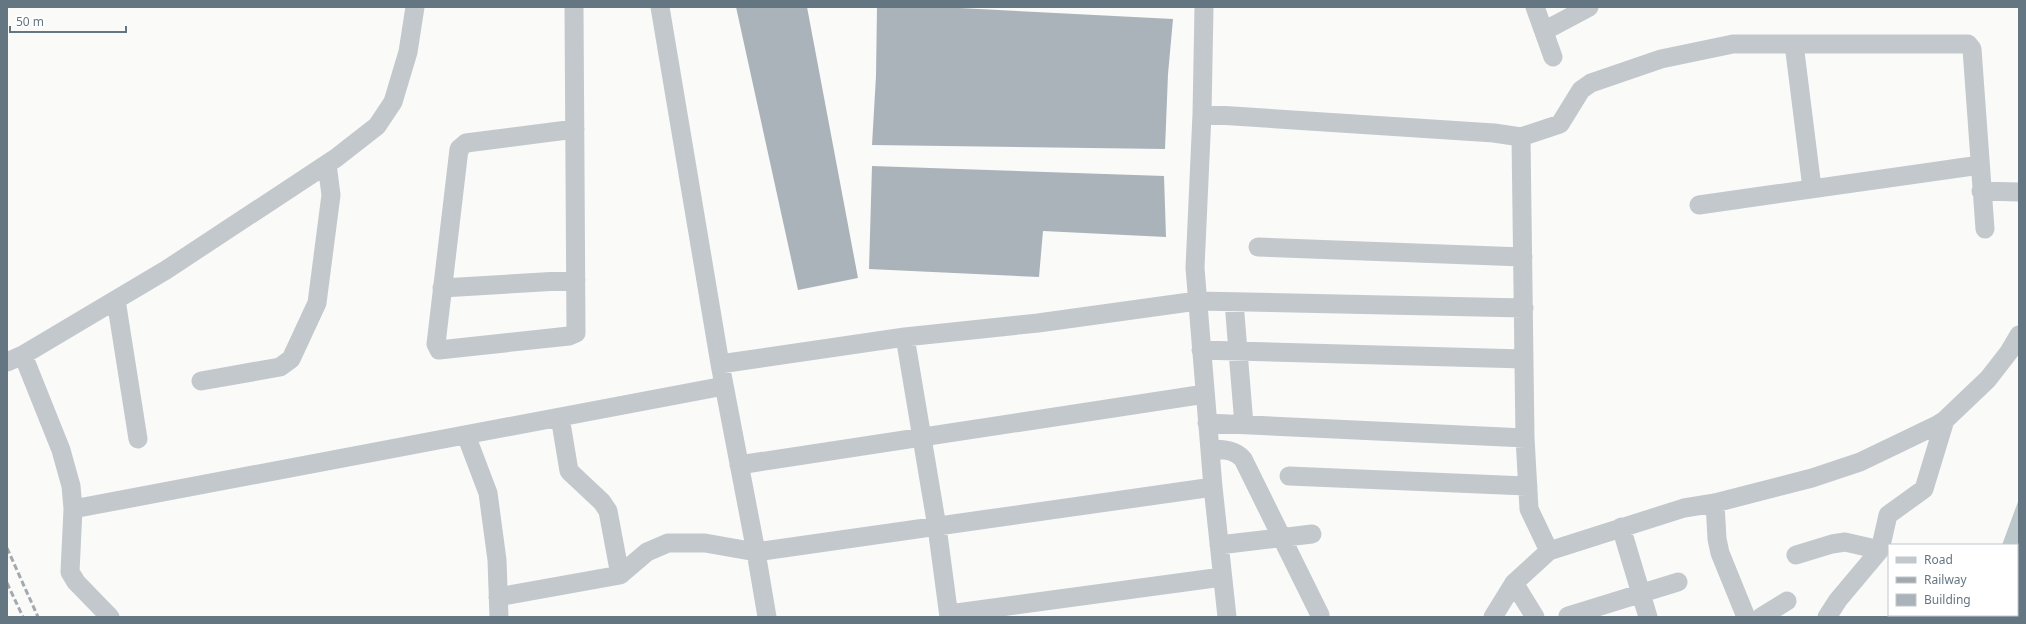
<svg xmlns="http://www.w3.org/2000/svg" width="2026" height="624" viewBox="0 0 2026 624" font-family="'Noto Sans',sans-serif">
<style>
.water{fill:#bbc7cb}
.building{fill:#aab3b9}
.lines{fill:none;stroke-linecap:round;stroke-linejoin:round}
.minor{stroke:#c3c8cc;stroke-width:19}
.rail{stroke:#a2aab0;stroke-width:3;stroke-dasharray:6 3;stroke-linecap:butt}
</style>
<rect width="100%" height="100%" fill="#fafaf8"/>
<path class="water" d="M2019,499V617H1967V615H2017V545H2002Z"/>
<path class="building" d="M736,7H807L858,278L798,290Z
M877,7H940L1173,19L1168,74L1165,149L872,145L876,76Z
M872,166L1164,176L1166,237L1043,231L1039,277L869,269Z"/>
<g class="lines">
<path class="minor" d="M574,7L576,333L569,336L439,350L436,344L459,149L466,143L575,129
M660,7L720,364L756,552L767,617
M1204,7L1202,114L1195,268L1213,487L1227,617
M1535,7L1553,57
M1544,31L1589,7
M1794,44L1812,188
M1202,114L1494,133L1521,137L1525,438L1529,509L1549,551
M1521,137L1560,124L1581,90L1591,83L1661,59L1733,44H1968L1972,49L1985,229
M1981,191L2019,192
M1699,205L1980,165
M1258,247L1523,257
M442,288L576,280
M116,300L138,439
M1234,302L1244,425
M905,337L937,527L949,617
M1201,350L1524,359
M23,355L61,450L71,486L73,509L70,572L76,582L110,617
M7,362L23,355L166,270L336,158L377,126L393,102L408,52L415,7
M720,364L905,337L1038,323L1197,301L1524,308
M201,381L280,367L291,359L317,303L331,195L327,164
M560,417L569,471L602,502L608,511L620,575
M1207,423L1525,438
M466,435L488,493L497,560L499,617
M1210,449C1223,450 1234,449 1243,459L1320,615
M739,465L1205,394
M1289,476L1528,486
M1715,503L1717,539L1720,553L1746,617
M73,509L724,386
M1621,527L1648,617
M1219,545L1312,534
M1796,555L1832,544L1845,542L1880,550
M1514,583L1535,617
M498,597L620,575L647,552L668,543H705L756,552L1213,487
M949,614L1222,577
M1568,616L1678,582
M1493,617L1514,583L1549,551L1684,508L1715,503L1812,478L1860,462L1937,425L1945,420L1988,379L2009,352L2019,335
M1761,617L1787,601
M1827,617L1838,600L1880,550L1888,515L1924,489L1945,420"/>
<path class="rail" d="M7,548L38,617
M7,583L23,617"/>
</g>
<rect width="2026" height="624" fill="none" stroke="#657683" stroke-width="16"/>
<rect x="1888" y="544" width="130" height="72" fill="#ffffff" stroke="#c1c8cd"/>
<rect x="1896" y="557" width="20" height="6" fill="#c3c8cc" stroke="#c1c8cd"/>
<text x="1924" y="564" font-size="12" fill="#657683">Road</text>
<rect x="1896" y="577" width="20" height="6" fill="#a2aab0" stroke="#c1c8cd"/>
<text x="1924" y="584" font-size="12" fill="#657683">Railway</text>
<rect x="1896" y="594" width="20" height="12" fill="#aab3b9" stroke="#c1c8cd"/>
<text x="1924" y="604" font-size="12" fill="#657683">Building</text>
<path d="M10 26v6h116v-6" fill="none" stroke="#657683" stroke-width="2"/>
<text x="16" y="26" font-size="12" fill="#657683" stroke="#ffffff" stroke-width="3" paint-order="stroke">50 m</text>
</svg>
